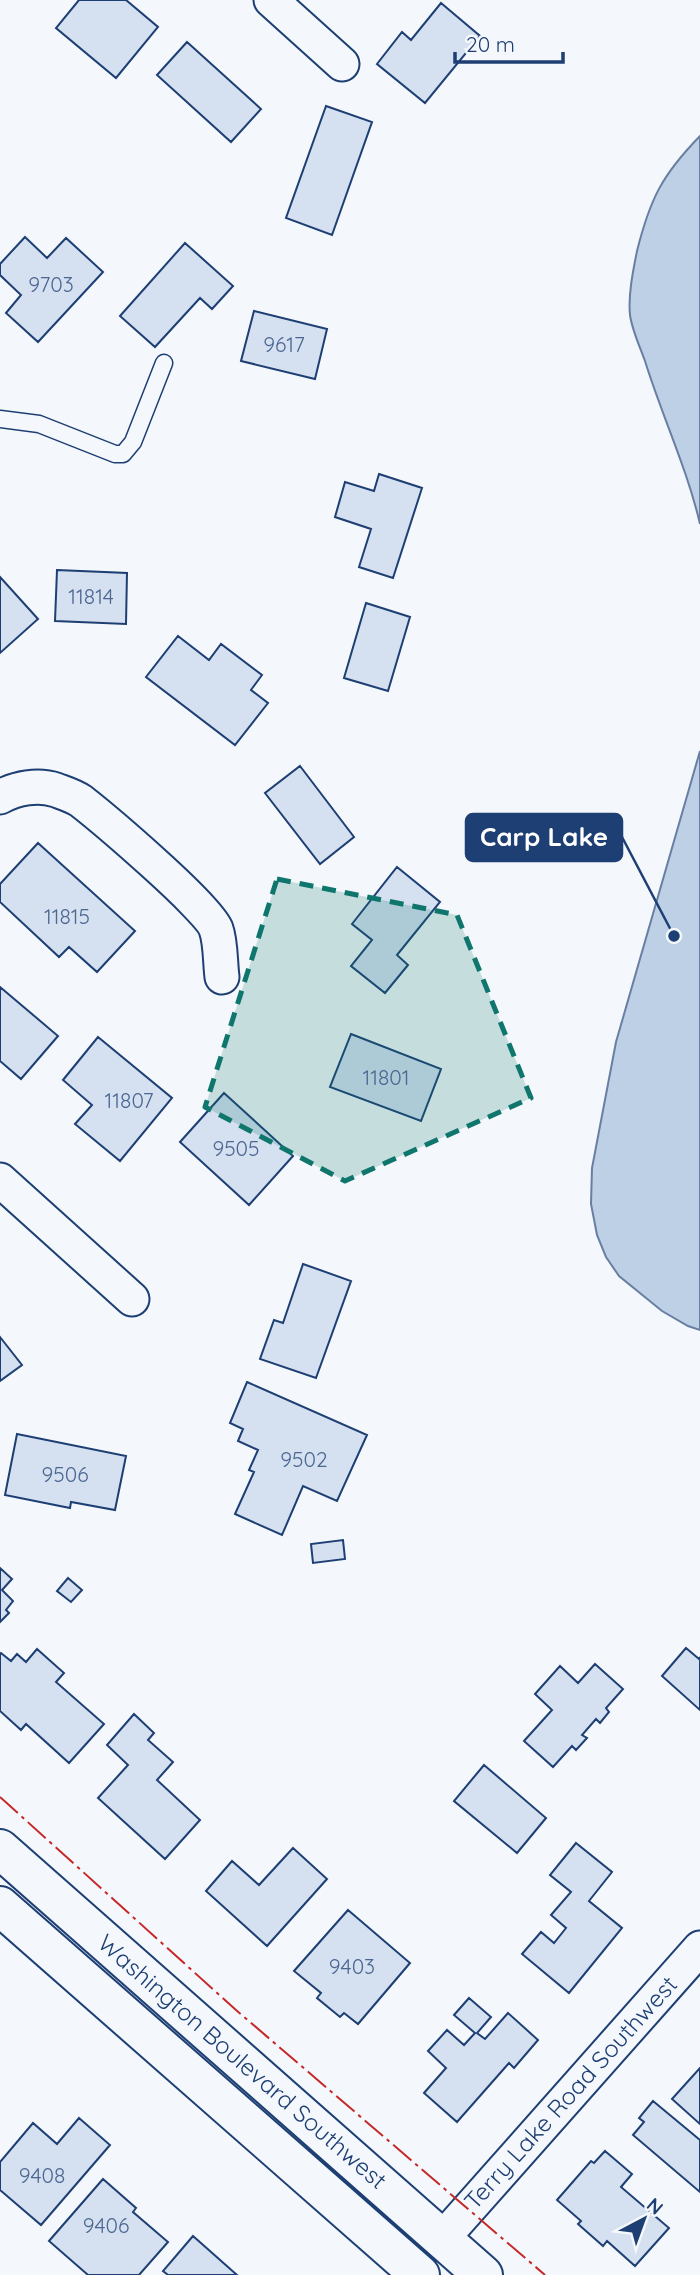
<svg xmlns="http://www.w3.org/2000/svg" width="700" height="2275" viewBox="0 0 700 2275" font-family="Quicksand,sans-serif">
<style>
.water{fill:#bed0e5;stroke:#687fa3;stroke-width:2}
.building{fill:#d5e0f0;stroke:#1d3f73;stroke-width:2}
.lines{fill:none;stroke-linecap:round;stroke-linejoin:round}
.lane-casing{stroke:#1d3f73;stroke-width:19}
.street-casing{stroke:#1d3f73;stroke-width:37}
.secondary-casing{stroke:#1d3f73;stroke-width:42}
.lane{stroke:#f4f7fb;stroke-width:16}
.street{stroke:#f4f7fb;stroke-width:33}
.secondary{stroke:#f4f7fb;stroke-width:38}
.power{stroke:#c62828;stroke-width:2;stroke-dasharray:24 5 3.5 5;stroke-linecap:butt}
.marked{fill:#0f766e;fill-opacity:0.2;stroke:#0f766e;stroke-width:5;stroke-dasharray:14 9;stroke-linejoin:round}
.labels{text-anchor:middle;stroke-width:5;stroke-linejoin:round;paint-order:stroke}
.number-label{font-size:21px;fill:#4b6792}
.street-label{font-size:24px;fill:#1d3f73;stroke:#f4f7fb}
.leader{fill:none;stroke:#1d3f73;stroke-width:2.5}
.callout-dot{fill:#1d3f73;stroke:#f4f7fb;stroke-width:2.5}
.callout{fill:#1d3f73;stroke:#1d3f73;stroke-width:2.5}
.callout-label{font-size:26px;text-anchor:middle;font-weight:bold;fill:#fff}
</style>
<rect width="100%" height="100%" fill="#f4f7fb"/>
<path class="water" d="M700,136V524C687,468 662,416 645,361C640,347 632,330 630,315C628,295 633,271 637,251C650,199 662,175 700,136Z
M700,751V1330L688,1326L662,1311L619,1276L606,1257L597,1235L591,1204L592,1168L616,1042Z"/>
<path class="building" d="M79,0H126L158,27L116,78L56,28Z
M441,3L480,36L425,103L377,64L402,32L411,40Z
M187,42L261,109L231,142L157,75Z
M326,106L372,122L332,235L286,218Z
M25,237L47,258L66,238L103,272L38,342L6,313L21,295L0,275V264Z
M185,243L233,286L212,309L200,298L155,347L120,316Z
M254,311L327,329L315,379L241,361Z
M379,474L422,488L393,578L359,567L371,529L335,517L345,482L374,491Z
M57,570L127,573L126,624L55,621Z
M0,577L38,619L0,653Z
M366,603L410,617L388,691L344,678Z
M178,636L209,660L221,644L262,675L251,690L268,703L235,745L146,677Z
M300,766L354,837L320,864L265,793Z
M38,843L135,931L97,972L69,947L59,957L0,902V884Z
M397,867L440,902L397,955L408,965L385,993L351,966L372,940L352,924Z
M0,987L58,1036L21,1079L0,1061Z
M351,1034L441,1069L421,1121L330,1087Z
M98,1037L172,1098L120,1161L75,1124L92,1105L63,1080Z
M224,1093L293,1156L249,1205L180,1142Z
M303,1264L351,1281L316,1378L260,1359L274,1320L283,1323Z
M0,1337L22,1365L0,1381Z
M247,1382L367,1435L337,1501L303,1486L282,1535L235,1514L254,1472L249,1470L258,1450L238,1441L243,1429L230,1423Z
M17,1434L126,1456L115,1510L71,1502L70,1508L5,1495Z
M343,1540L345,1559L313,1563L311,1544Z
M0,1568L12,1579L2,1590L13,1601L6,1610L9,1613L0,1622Z
M68,1578L82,1590L71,1602L57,1591Z
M686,1648L699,1659L700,1657V1710L662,1676Z
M37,1649L64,1673L56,1682L104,1724L69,1763L26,1724L21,1730L0,1711V1654L1,1653L11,1661L17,1654L26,1662Z
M595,1664L623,1689L606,1708L609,1712L600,1723L596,1719L582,1735L587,1738L576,1750L572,1746L553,1767L524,1741L552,1710L535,1694L560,1666L578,1683Z
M134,1714L154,1733L148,1740L173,1762L157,1780L200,1820L165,1859L98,1798L128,1765L107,1745Z
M484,1765L546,1818L517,1853L454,1801Z
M576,1843L612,1872L589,1901L622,1928L569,1993L522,1954L541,1932L554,1943L566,1928L551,1915L571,1892L550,1875Z
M293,1848L327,1879L267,1946L206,1891L232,1861L259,1885Z
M348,1910L410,1963L358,2024L344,2013L340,2017L317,1998L321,1993L294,1971Z
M469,1998L491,2017L477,2033L485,2039L508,2013L538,2040L514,2068L509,2063L457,2122L424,2093L446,2068L428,2051L447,2030L464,2045L475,2033L454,2015Z
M700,2068V2124L672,2099Z
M653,2101L700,2140V2192L633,2135L644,2122L639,2118Z
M79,2118L110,2145L41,2225L0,2190V2162L33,2123L57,2144Z
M605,2151L632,2174L621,2187L669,2228L635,2266L607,2241L603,2246L578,2224L581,2221L557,2200L591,2161L594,2163Z
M103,2179L136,2208L133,2212L168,2242L139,2275H88L49,2241Z
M193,2236L237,2275H168L163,2271Z"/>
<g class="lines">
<g class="lane-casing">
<path id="lane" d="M0,419L39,424L115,454H123L133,442L164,363"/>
</g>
<g class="street-casing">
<path id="street" d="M271,0L342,64
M0,797C16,788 38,784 56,790C64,793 74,796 81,801C104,819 209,908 216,929C221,943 220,962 222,977
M0,1180L132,1299
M442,2239L700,1948"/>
</g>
<g class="secondary-casing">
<path id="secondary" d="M0,1849L483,2275
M0,1906L420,2275"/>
</g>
<use href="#lane" class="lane"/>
<use href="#street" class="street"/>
<use href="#secondary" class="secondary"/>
<path class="power" d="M0,1797L236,2010L545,2275"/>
</g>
<path class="marked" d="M277,879L457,915L531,1098L345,1181L205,1107Z"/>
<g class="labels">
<g class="number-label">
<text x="51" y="292">9703</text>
<text x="284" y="352">9617</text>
<text x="91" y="604">11814</text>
<text x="67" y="924">11815</text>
<text x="386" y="1085">11801</text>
<text x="129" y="1108">11807</text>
<text x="236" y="1156">9505</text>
<text x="304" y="1467">9502</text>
<text x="65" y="1482">9506</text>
<text x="352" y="1974">9403</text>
<text x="42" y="2183">9408</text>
<text x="106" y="2233">9406</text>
</g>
<g class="street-label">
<text transform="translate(242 2062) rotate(41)" y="8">Washington Boulevard Southwest</text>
<text transform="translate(571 2093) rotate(-48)" y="8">Terry Lake Road Southwest</text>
</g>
</g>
<path class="leader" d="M674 936L622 837"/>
<circle class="callout-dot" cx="674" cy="936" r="7"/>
<rect class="callout" x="466" y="814" width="156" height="47" rx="7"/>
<g class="callout-label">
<text x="544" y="846">Carp Lake</text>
</g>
<g transform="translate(644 2219) rotate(41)" stroke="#f4f7fb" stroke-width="5" paint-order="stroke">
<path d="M0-5L12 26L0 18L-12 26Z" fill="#1d3f73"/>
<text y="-10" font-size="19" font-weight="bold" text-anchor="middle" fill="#1d3f73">N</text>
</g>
<path d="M455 52v10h108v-10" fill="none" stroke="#1d3f73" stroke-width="3.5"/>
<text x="466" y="52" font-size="21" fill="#1d3f73" stroke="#f4f7fb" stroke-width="5" paint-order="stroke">20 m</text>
</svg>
